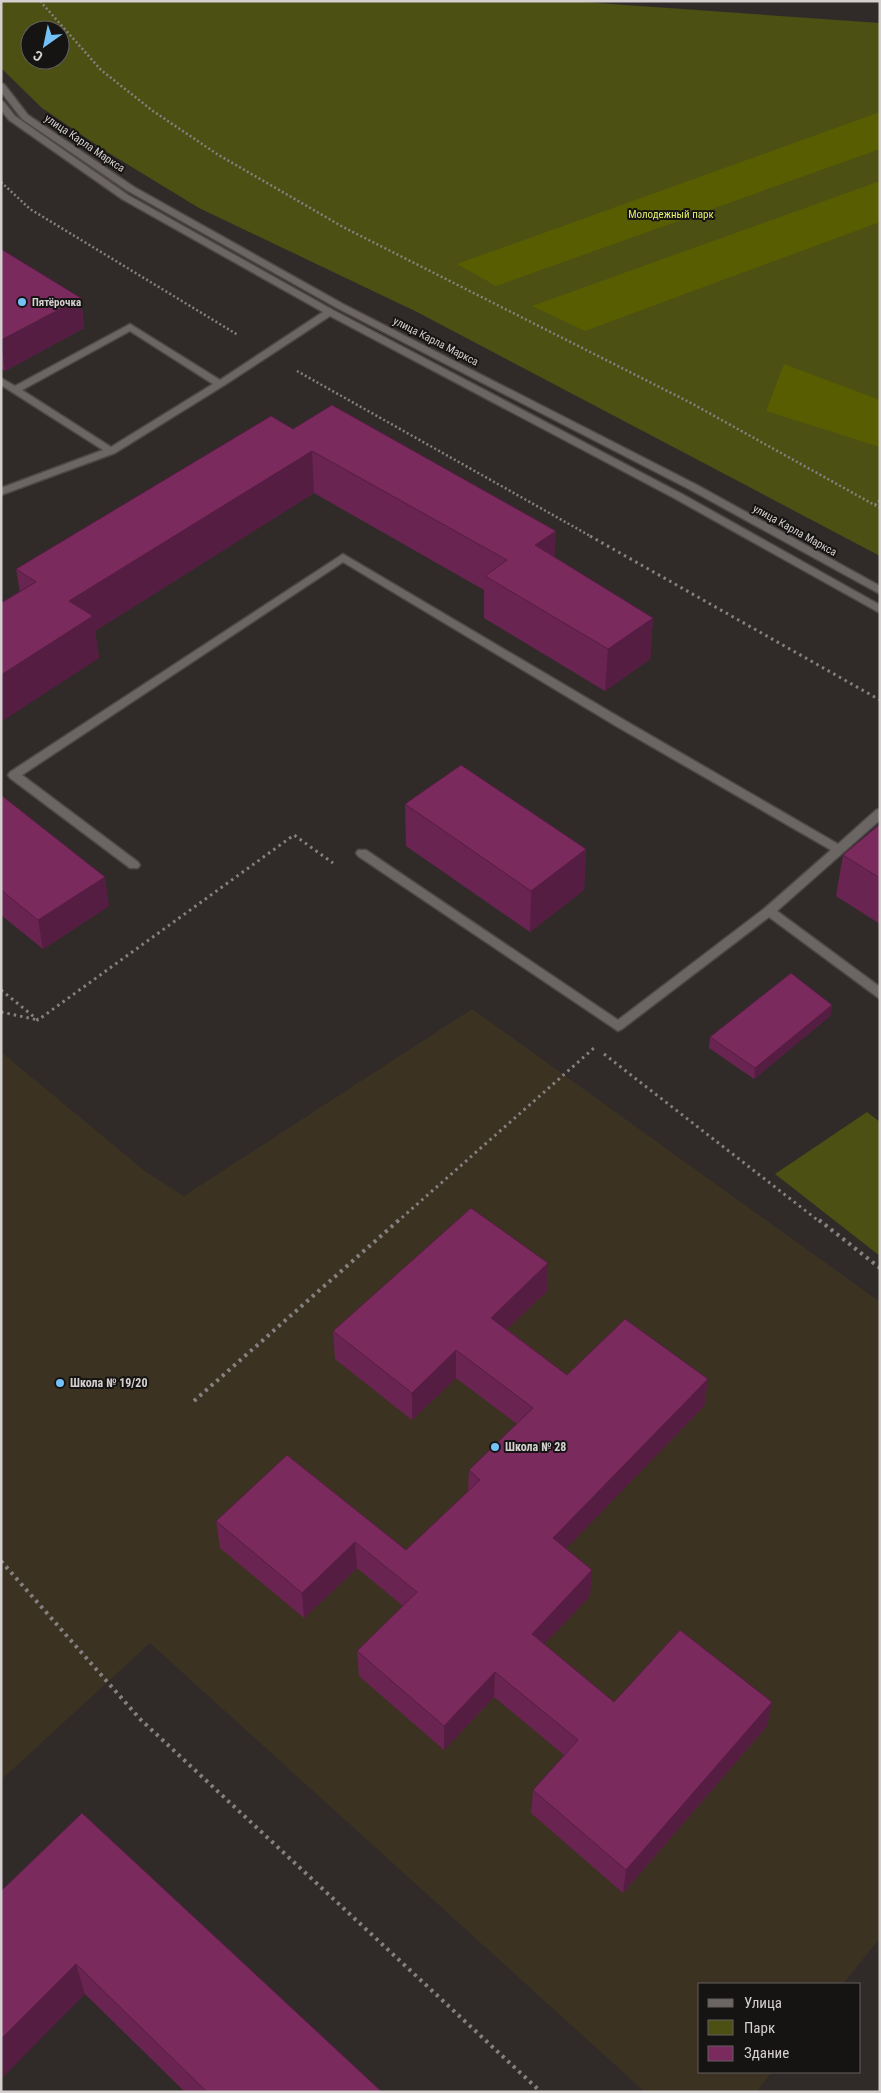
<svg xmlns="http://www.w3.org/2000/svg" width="881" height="2093" viewBox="0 0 881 2093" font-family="'Roboto Condensed',sans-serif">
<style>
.education{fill:#3c3222}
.green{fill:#4c5012;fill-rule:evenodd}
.forest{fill:#585d02}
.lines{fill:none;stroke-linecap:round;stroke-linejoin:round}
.minor-casing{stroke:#4d4846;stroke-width:3}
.path-far2{stroke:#858180;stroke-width:2.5;stroke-dasharray:2 2.5;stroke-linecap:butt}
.path-far1{stroke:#858180;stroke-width:3;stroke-dasharray:2.5 4;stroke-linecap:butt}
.path{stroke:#858180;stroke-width:4;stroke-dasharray:3 4.5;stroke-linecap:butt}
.minor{fill:#6b6563;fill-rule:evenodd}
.wall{fill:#6a2451}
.shaded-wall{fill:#561d42}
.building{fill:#7b2a5e;stroke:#561d42}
.poi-dot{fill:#73c1f6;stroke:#161413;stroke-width:2}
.labels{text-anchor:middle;stroke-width:4;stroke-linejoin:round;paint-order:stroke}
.far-street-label{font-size:11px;fill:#d4d0cf;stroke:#161413}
.far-park-label{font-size:11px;fill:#e3ee68;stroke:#161413}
.far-poi-label{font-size:11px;font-weight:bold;fill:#d4d0cf;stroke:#161413;text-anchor:start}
.poi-label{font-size:12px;font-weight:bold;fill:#d4d0cf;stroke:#161413;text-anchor:start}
</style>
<rect width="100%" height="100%" fill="#302b29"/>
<path class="education" d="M472,1009L880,1302V1938L843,1984H700V2072H772L756,2092H645L150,1643L1,1780V1052L146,1172L184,1196Z"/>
<path class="green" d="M1,1H569L880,23V556L417,312L199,208L104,150L42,108L1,68ZM30,30H60V60H30Z
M867,1112L880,1122V1256L775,1174Z"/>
<path class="forest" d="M880,112V149L496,286L457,264Z
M880,181V222L585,331L532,306Z
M784,364L880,400V447L766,411Z"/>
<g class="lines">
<g class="minor-casing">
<path id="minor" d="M1,84H4L28,115L134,187L343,304L697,485L880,586V594L689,489L337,308L128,191L22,119L1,92Z
M1,101L4,102L15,116L128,195L333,310L682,494L880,605V613L674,498L330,316L223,386L115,453L1,495V488L103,450L1,385V378L15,386L130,324L220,380L323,312L122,199L9,120L1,110ZM130,331L213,384L111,447L22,390Z
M343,554L624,720L838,844L876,810L880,809V820L777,911L880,987V999L769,917L622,1029L618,1031L358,856L356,853L358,850H366L618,1020L765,908L831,850L616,726L343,562L22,775L138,862L140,865L138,868H130L10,778L8,775L10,772Z"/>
</g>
<path class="path-far2" d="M40,1L101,70L153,111L217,154L343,227L691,403L880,508
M1,182L30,209L238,335
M297,371L592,537
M875,505L880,500"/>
<path class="path-far1" d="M590,536L880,700
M1,990L38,1020L294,835L333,863
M1,1012L38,1020
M604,1054L820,1222
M397,1222L594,1048"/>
<path class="path" d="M819,1220L880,1268
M194,1401L399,1220
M1,1561L140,1719L541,2092"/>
<use href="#minor" class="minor"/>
</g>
<path class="wall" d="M1,249L81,298L84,328L5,371L1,368Z
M293,429L555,558L653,618L650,659L605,691L484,618V590L314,493L95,631L99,658L20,592L16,569Z
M1,795L109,906L43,949L1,915Z
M405,804L586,849L584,890L530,932L406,846Z
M880,824V924L836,896L843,855Z
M832,1005L830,1016L754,1079L709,1048L710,1037Z
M548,1263L547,1291L507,1329L567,1375L708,1379L704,1406L566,1548L590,1596L544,1644L614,1702H772L767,1726L623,1893L531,1813L533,1790L564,1755L494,1697L444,1750L359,1676L357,1651L403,1606L357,1568L304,1618L220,1548L216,1521L406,1550L468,1491L469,1470L517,1424L456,1378L412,1420L335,1359L333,1331Z
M1,1891L382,2092H185L85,1994Z"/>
<path class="shaded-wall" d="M81,298L84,328L5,371L1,340Z
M312,451L314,493L95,631L99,658L1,722V675L69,601Z
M556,531L554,573L535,545Z
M653,618L650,659L605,691L608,649Z
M586,849L584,890L530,932L531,891Z
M105,877L109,906L43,949L38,920Z
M832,1005L830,1016L754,1079L755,1068Z
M548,1263L547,1291L490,1345L491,1318Z
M456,1350V1378L412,1420V1393Z
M708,1379L704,1406L551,1564L553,1538Z
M355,1542L357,1568L304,1618L302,1593Z
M592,1570L590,1596L530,1659L532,1634Z
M495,1672L494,1697L444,1750V1726Z
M772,1702L767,1726L623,1893L626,1870Z
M76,1964L85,1994L1,2079V2039Z"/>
<path class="building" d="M1,249L81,298L1,340Z
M332,405L556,531L535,545L653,618L608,649L485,576L507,560L312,451L69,601L93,616L1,675V603L36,582L16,569L271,416L293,429Z
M461,765L586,849L531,891L405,804Z
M1,795L105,877L38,920L1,890Z
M880,824V878L843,855Z
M791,973L832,1005L755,1068L710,1037Z
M471,1208L548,1263L491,1318L567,1375L625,1319L708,1379L553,1538L592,1570L532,1634L614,1702L680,1630L772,1702L626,1870L533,1790L578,1740L495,1672L444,1726L357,1651L417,1592L355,1542L302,1593L216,1521L287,1455L406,1550L480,1480L469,1470L533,1408L456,1350L412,1393L333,1331Z
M82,1813L382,2092H207L76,1964L1,2039V1891Z"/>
<g class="poi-dot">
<circle cx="22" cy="302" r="5"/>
<circle cx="60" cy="1383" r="5"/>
<circle cx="495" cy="1447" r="5"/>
</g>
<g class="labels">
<g class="far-street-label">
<text transform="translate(85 143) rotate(34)" y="4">улица Карла Маркса</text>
<text transform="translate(436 341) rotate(27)" y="4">улица Карла Маркса</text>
<text transform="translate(795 530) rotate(29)" y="4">улица Карла Маркса</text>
</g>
<g class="far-park-label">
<text x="671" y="218">Молодежный парк</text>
</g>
<g class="far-poi-label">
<text x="32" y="306">Пятёрочка</text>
</g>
<g class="poi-label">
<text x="70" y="1387">Школа № 19/20</text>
<text x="505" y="1451">Школа № 28</text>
</g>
</g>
<rect width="881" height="2093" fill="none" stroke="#d4d0cf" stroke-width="5"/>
<rect x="698" y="1983" width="162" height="90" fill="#161413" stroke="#625f5e"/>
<rect x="708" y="1999" width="25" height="8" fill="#6b6563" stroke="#625f5e"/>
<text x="744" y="2008" font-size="15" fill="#d4d0cf">Улица</text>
<rect x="708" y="2020" width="25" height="15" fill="#4c5012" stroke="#625f5e"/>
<text x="744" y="2033" font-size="15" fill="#d4d0cf">Парк</text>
<rect x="708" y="2046" width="25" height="15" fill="#7b2a5e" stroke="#625f5e"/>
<text x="744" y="2058" font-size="15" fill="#d4d0cf">Здание</text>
<g transform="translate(45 45) rotate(213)"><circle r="24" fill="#161413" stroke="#625f5e"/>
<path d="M0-4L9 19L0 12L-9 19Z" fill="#73c1f6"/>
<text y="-8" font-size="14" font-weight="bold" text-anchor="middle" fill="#d4d0cf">С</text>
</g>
</svg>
